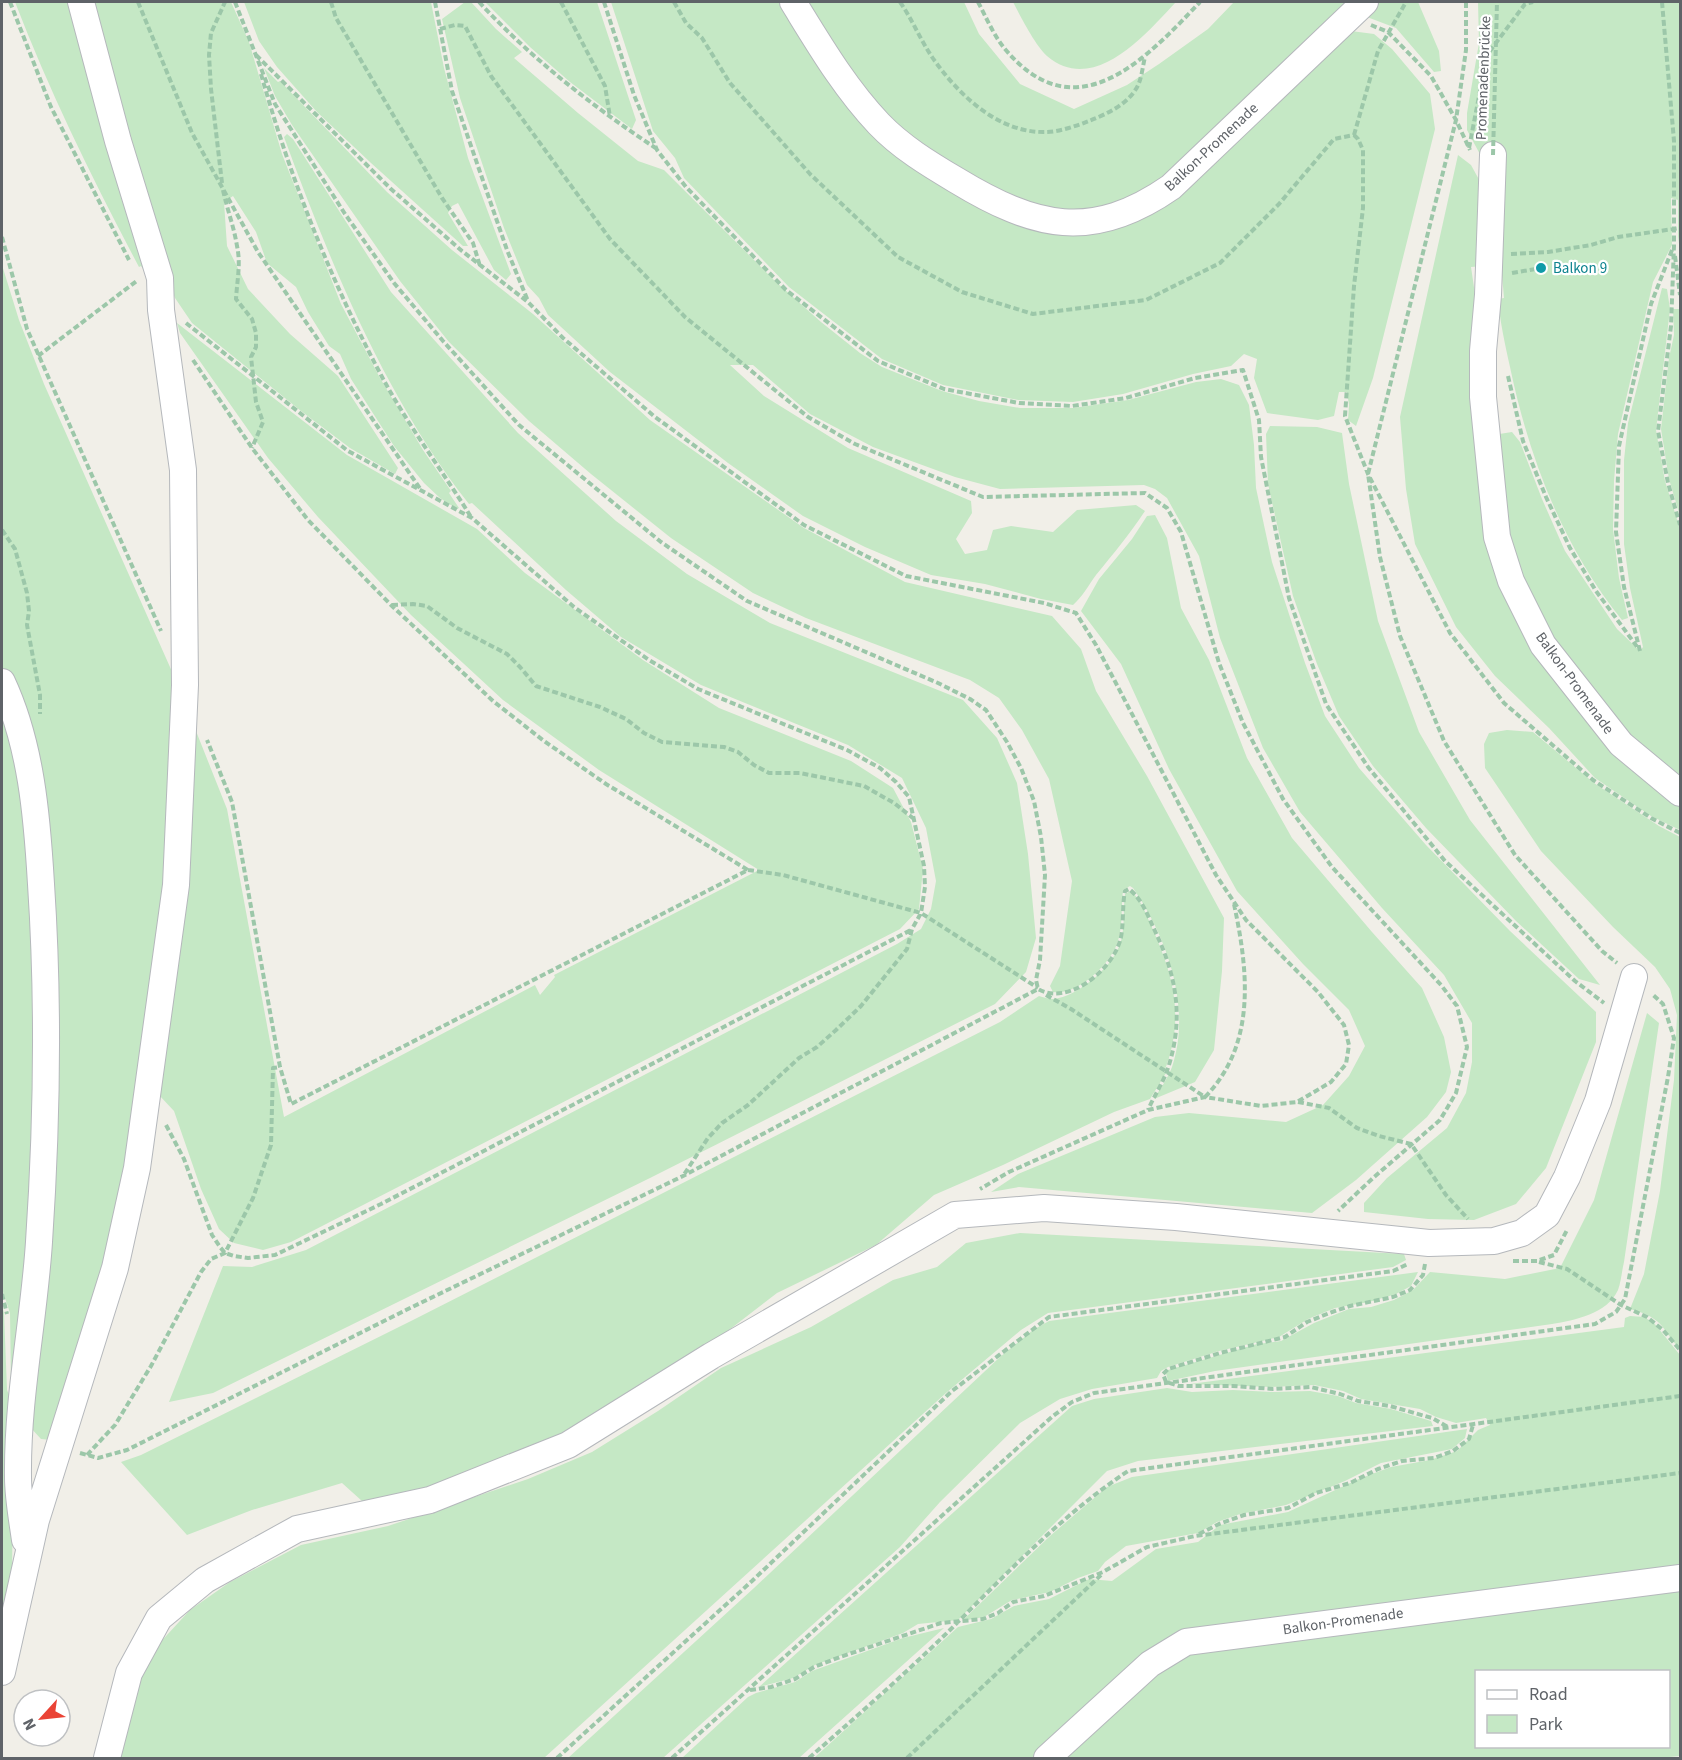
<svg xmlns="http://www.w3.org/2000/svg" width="1682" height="1760" viewBox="0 0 1682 1760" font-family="'Source Sans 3',sans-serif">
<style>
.green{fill:#c5e8c5;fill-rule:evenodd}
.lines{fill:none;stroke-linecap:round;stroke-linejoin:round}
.minor-casing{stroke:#b5b8bc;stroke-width:28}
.path{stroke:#9cc7a9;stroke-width:4;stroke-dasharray:6 3;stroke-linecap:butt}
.minor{stroke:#fff;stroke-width:26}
.path-bridge{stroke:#9cc7a9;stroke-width:4;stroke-dasharray:6 3;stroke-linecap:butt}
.culture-dot{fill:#0f9aa8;stroke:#fff;stroke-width:2}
.labels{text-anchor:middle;stroke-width:4.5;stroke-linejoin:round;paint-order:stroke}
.street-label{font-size:15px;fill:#5f6368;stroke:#fff}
.culture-label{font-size:15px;fill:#0d838f;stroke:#fff;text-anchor:start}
</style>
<rect width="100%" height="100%" fill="#f1efe8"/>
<path class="green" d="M15,2H77L147,274L141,266L139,267C93,180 50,93 15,2Z
M91,2H231L249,42L282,154L341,304L380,378L423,450L451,491L449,493L459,508L457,509L440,498L424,483L394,446L351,379L340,354L329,346L308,312L296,287L267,263L256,232L233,196L224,202L227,246L248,289L290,334L338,376L398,468L395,474L350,448L301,411L192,323L175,298L170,285Z
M244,2H431L444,68L468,158L511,274L506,280L494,270L458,203L452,206L448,213L468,246H463L371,163L317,112L277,67L259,41Z
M465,2H471L496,29L522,52L514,58L578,113L638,161L664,170L775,281L821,322L860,353L882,367L942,391L979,401L1020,408H1073L1128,400L1196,382L1221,379L1239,385L1249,405L1254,445L1256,488L1272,562L1305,663L1325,716L1359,768L1426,845L1510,931L1596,1012V1042L1546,1168L1516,1204L1474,1220L1428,1219L1364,1212V1203L1387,1178L1447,1128L1466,1093L1472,1062V1023L1444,975L1382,908L1300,812L1263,748L1220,638L1199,556L1167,498L1155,489L1144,485L1000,489L955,477L873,447L810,414L753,365H730L764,396L848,448L971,501L972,513L956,539L965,554L987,550L993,530L1011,526L1053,532L1077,510L1136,505L1145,511C1129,535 1114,553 1096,575C1088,586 1083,596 1073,605L1041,599L985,584L931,575L865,547L803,516L728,463L610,372L548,315L539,298L527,285L504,228L460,98L442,19Z
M485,2H597L636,120L632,129L570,82L530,47Z
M611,2H784L810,43L973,202L1117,225L1351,31L1374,34L1392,49L1430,94L1435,129L1373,378L1356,426L1348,420L1349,405L1347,392H1339L1334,416L1318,420L1267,413L1254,378L1257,359L1244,354L1231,366L1193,374L1123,394L1073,402L1018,400L943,385L882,359L789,287L684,178L675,158L653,131Z
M800,2H964L979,34L1020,84L1074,109L1127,85L1159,64L1208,29L1234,2H1353L1165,185L1130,205L1057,216L973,186L878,111Z
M1013,2H1176C1146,34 1094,96 1047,56C1035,45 1021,17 1013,2Z
M1371,2H1418L1439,51L1441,71L1434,72L1396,28L1367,17Z
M1478,2H1680V252L1678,236V200L1671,198L1672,245L1653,282L1618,434L1614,481L1613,529L1619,578L1628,618L1622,620C1563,547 1529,458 1510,367C1505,344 1500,322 1498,299L1504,298L1500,252L1482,158L1467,130V113L1479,43Z
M264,68L278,82L280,81L387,192L452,250L533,314L650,420L804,528L905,582L1052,616L1081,649L1096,691L1147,776L1224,918L1222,971L1214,1050L1195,1082L1154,1099C1160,1089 1168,1078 1172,1067C1192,1007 1167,937 1133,888L1130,886L1123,890C1121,906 1123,925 1118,941C1111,964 1077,996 1053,992L1050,986L1060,966L1072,881L1049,779L1022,730L999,698L970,680L806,618L753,593L671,538L591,474L529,421L449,342L400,281L292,125L275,96Z
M287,134L293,139L391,292L518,433L616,521L687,574L770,623L963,700L997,738L1017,783L1028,854L1036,938L1026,972L995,1004L650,1178L213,1393L169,1402L223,1266L252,1267L306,1250L897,944L921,929L931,909L936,881L926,828L902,778L848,745L701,685L621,637L566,590L472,503L469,504C386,399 330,263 284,137Z
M1458,155L1471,165L1482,185L1484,266L1471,267L1475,294L1481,293L1504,586L1680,804V830L1651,816L1595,778L1549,728L1495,676L1456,627L1415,544L1406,489L1400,417Z
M2,265L19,320L44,384L178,685L167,886L143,1093L90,1320L51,1440L41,1439L30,1427L54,1099L15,698L2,669Z
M1662,288L1667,289L1670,309L1656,430L1665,481L1680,529V782L1628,740L1547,635L1510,556L1493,435L1512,432L1520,442L1542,499L1565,551L1617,629L1640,651L1643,647L1630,588L1624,544V460L1628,423Z
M1673,309H1679L1680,336V516L1669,479L1661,429L1669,358L1674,335Z
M177,323L347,455L477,529L525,573L643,660L719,708L851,761L893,788L911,822L923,869L919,909L900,929L291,1242L263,1250L234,1243L219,1229L201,1189L174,1111L159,1095L190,716L227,809L284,1117L535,985L540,995L555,977L554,975L759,870L599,770L503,700L411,615L318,517L268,458L180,333Z
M1270,426L1317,427L1342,433L1349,484L1378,621L1419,732L1470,820L1600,985L1579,979L1516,921L1426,828L1373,766L1339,716L1317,664L1293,596L1268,484L1266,434Z
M1155,515L1167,538L1181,608L1209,660L1247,758L1292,838L1372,932L1422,988L1444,1037L1451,1072L1446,1092L1427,1117L1356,1180L1312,1213L1019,1187L991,1192L1018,1174L1155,1117L1189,1113L1286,1122L1323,1105L1349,1076L1365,1046L1349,1010L1303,964L1237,891L1169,769L1121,664L1081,611L1099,579L1132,539L1147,516Z
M2,700L30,819L43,1046L21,1339L11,1386L10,1313L3,1292L2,1250V1113L3,1099L2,1095Z
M1507,730L1533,732L1594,783L1659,826L1680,837V1348C1672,1342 1668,1333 1661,1325C1653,1316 1641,1312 1630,1309L1644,1274L1660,1191L1674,1080L1677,1015L1670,989L1655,967L1613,927L1541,851L1485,768L1484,744L1489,733Z
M1130,891C1140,897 1145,912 1150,923C1173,974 1186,1017 1164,1072L1166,1073L1150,1099L1114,1112L1003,1165L934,1195L876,1245L777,1293L707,1347L564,1435L433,1487L362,1501L342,1483L252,1510L187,1535L121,1462L141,1455L413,1320L1000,1022L1039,996C1043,997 1049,999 1053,999C1078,997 1115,965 1121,941C1125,927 1123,909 1125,894Z
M1647,1013L1659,1023L1624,1262C1622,1270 1621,1282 1618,1290C1607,1314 1575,1320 1552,1324L1215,1371L1168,1381L1166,1373L1168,1370L1257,1344L1281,1341L1314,1323L1349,1309L1371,1307L1394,1300L1413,1290L1430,1272L1505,1279L1560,1268L1594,1200Z
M1020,1233L1404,1254L1406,1260L1393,1267L1048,1313L1021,1330L946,1393L544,1758H116L136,1678L155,1648L190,1610L230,1582L301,1545L388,1526L528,1479L592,1452L658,1411L721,1368L811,1327L893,1280L937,1267L966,1243Z
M1418,1272L1411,1286L1396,1294L1369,1302L1335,1308L1308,1319L1279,1337L1219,1351L1168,1367L1161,1371L1157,1378L1092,1389L1060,1399L1020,1423L940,1502L900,1547L663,1758H568L754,1588L1000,1357L1033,1330L1049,1321Z
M2,1305L4,1313L7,1390L12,1402L13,1481L12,1576L2,1617Z
M1630,1316L1644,1317L1654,1323L1680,1355V1571L1146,1654L1033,1758H814L958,1627L991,1619L1014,1606L1049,1599L1089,1579L1112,1581L1156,1549L1198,1542L1220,1525L1288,1512L1361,1478L1391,1467L1430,1460L1457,1451L1478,1430L1490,1425L1486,1418L1456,1423L1436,1417L1420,1409L1361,1399L1343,1391L1314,1385L1271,1387L1190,1384L1624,1327L1625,1318Z
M1167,1388L1192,1392L1233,1390L1273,1392L1310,1391L1338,1396L1356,1403L1391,1409L1431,1421L1433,1426L1138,1461L1107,1471L958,1620L918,1624L903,1633L815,1665L793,1678L759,1687L1072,1406L1094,1399Z
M1467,1429L1465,1438L1452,1449L1381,1463L1345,1481L1286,1505L1240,1514L1217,1522L1198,1533L1126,1546L1105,1562L1098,1571L1078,1578L1050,1592L1012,1600L984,1617L962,1621L1050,1536L1107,1487L1132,1477Z
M1680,1585V1756L1659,1758H1055L1138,1681L1186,1652ZM1476,1672H1668V1746H1476Z
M944,1628L799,1758H682L748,1697L756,1693L795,1682L812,1671L903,1638Z"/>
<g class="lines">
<g class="minor-casing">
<path id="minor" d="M793,2C819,44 844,87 879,124C901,147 929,164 956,180C1035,228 1092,242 1171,187L1365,2
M1493,155L1488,295L1483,351V397L1497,537L1511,581L1543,645L1621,744L1680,793
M2,682C31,744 37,816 41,884C49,1004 47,1123 39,1242C34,1320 17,1398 18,1477C18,1497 22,1519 25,1540
M2,1672L36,1520L115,1268L137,1168L176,885L185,685L183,470L161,310L160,278L118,141L81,2
M107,1758L129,1673L159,1618L205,1580L297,1529L430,1500L568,1445L711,1356L955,1215L1044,1208L1176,1217L1429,1243L1494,1241L1522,1233L1547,1215L1567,1177L1598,1101L1634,977
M1047,1758L1150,1664L1186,1642L1680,1578"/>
</g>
<path class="path" d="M10,2L51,107L129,260
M138,2L192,133L258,252L421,490
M235,2L275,104L345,214L394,283L443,341L519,425L661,542L747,601L938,683L970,699L986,710L1007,742L1021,768L1034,801L1041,837L1045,875L1040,960L1036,980L1038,989C1068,1006 1111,971 1120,941C1124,928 1122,905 1125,891L1129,889C1142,899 1148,916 1155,931C1177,977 1184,1019 1168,1068C1163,1083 1154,1096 1148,1110
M331,2L336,18L442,198L473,243L480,266
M435,2L452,91L507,250L528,301
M479,2C532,59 592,106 657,149
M561,2L605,86L610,117
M604,2L634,95L657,150L686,187L786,290L878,361L944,389L1019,403L1072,406L1126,398L1195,378L1243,370L1259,420L1261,457L1289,598L1326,704L1368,767L1445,861L1575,981L1604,1003
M674,2L686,23L702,38L730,83L810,174L898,257L962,292L1033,314L1146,300L1220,263L1279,204L1334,139L1354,135
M900,2C912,19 920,39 932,57C957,93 997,133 1045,132C1059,132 1076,126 1089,121C1107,114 1131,103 1139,83C1142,75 1143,65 1145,57
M978,2C986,17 994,36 1005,49C1076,134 1146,59 1200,2
M1466,2V50L1456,120L1368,474L1380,557L1400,636L1444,741L1515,855L1602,951L1617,963
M1662,2L1674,141V246L1671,326L1658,431L1668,483L1680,525
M1371,25L1388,32L1431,76L1456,120L1470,150
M440,29L455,25L465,26L491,76L610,239L685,317L808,417L855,444L983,497L1145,493L1167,508L1181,532L1219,663L1243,723L1283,799L1332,867L1441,985L1457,1006L1467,1047L1456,1093L1440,1120L1373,1178L1338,1211
M256,55L391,189L462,251L528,302L563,338L655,417L804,525L906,576L1044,603L1076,613L1096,645L1216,875L1246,920L1318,992L1344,1025L1349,1045L1346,1064L1331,1082L1297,1102L1261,1106L1205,1097L1148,1110L1009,1172L980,1189
M261,74C290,177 330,279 381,375C407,424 442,470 471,517
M1354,135L1358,139L1363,150V208L1354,286L1345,416L1368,474L1450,633L1504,703L1593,780L1651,818L1680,833
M1354,135L1378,51L1406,2
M1469,148L1487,55L1525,4L1533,2
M222,183L211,89L209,55L211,33L225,2
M223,190C227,209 234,227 237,246C241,264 237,281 236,299L252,319L256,333V347L251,357L256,402L263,422L252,448
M2,237L27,329L161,631
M1511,254L1548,252L1591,245L1618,237L1680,228
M1675,256L1680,295
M1512,273L1541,268
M186,323L348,451L472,518L574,607L649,660L698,689L847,750L880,768L896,782L909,797L924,866L925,887L921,913L912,929L907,949L861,1006L836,1030L817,1047L799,1058L748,1105L722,1123L708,1138L683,1176
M38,356L138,280
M193,360L252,448L308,520L391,605L493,701L544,741L606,784L748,870L291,1104L280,1067L232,802L207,740
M1508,376L1523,441L1546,497L1570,548L1596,591L1638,648
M2,530L15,549L27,593L29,611L27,625L40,695V714
M392,605L413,604L427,606L457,628L507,654L520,667L536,686L600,707L626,719L644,733L662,742L724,747L738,752L754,765L769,773H800L864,786L894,803L914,819
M1640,651L1624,587L1616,532L1619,446L1651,304L1672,250
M748,870L783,875L921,913L1038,988
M1046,995L1071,1009L1205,1097C1257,1044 1248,970 1234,904
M1298,1102L1329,1108L1357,1128L1379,1136L1411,1144L1446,1195L1468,1219
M166,1125L184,1159L212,1235L220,1247L225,1253L234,1256L248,1258L275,1255L381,1204L911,930
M1513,1261H1537L1554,1255L1567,1230
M1539,1262L1567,1269L1621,1305L1647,1317L1663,1330L1680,1350
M1425,1264L1423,1275L1410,1290L1393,1297L1350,1306L1332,1312L1307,1322L1285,1337L1220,1353L1168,1369L1163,1374L1166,1382L1179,1386H1233L1273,1389L1311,1387L1340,1394L1358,1401L1390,1406L1432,1418L1448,1427
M2,1294L7,1314
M80,1453L98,1458L127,1450L406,1310L683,1176L1038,989
M87,1455L115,1425L151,1366L201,1272L211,1259L225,1253L253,1198L271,1145L273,1068L280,1067
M1199,1534L1219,1524L1244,1515L1288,1508L1316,1493L1350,1483L1378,1469L1402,1461L1434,1458L1453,1451L1469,1439L1473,1425
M750,1690L771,1687L795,1679L814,1667L840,1657L941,1623L983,1619L998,1613L1013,1602L1044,1596L1103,1572L1147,1547L1195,1536L1680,1473
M557,1758L752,1581L952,1391L1049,1317L1393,1271L1408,1264
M672,1758L1053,1416L1072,1402L1094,1393L1595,1324L1616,1312L1625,1299L1668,1077L1674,1038L1663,1004L1652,994
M809,1758C857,1716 905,1674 951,1629C1007,1573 1062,1515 1128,1471L1680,1396
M907,1758L1101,1575"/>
<use href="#minor" class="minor"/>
<path class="path-bridge" d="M1493,155L1497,2"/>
</g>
<circle class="culture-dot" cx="1541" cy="268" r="6"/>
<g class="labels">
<g class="street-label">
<text transform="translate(1483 78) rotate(-88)" y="5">Promenadenbrücke</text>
<text transform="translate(1211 147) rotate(-43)" y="5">Balkon-Promenade</text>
<text transform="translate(1575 683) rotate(54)" y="5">Balkon-Promenade</text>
<text transform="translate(1343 1621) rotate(-8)" y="5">Balkon-Promenade</text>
</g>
<g class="culture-label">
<text x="1553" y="273">Balkon 9</text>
</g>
</g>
<rect width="1682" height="1760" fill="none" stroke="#5f6368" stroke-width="6"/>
<rect x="1475" y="1670" width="195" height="78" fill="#ffffff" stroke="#bfc1c3" stroke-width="1.5"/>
<rect x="1487" y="1690" width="30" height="9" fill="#ffffff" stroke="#bfc1c3" stroke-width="1.5"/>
<text x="1529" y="1700" font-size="18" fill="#5f6368">Road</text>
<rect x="1487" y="1715" width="30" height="18" fill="#c5e8c5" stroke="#bfc1c3" stroke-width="1.5"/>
<text x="1529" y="1730" font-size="18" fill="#5f6368">Park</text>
<g transform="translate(42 1718) rotate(243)"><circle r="28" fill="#ffffff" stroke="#bfc1c3" stroke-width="1.5"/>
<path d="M0-4.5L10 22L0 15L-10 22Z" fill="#ea4335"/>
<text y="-9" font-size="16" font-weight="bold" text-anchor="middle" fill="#5f6368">N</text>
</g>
</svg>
